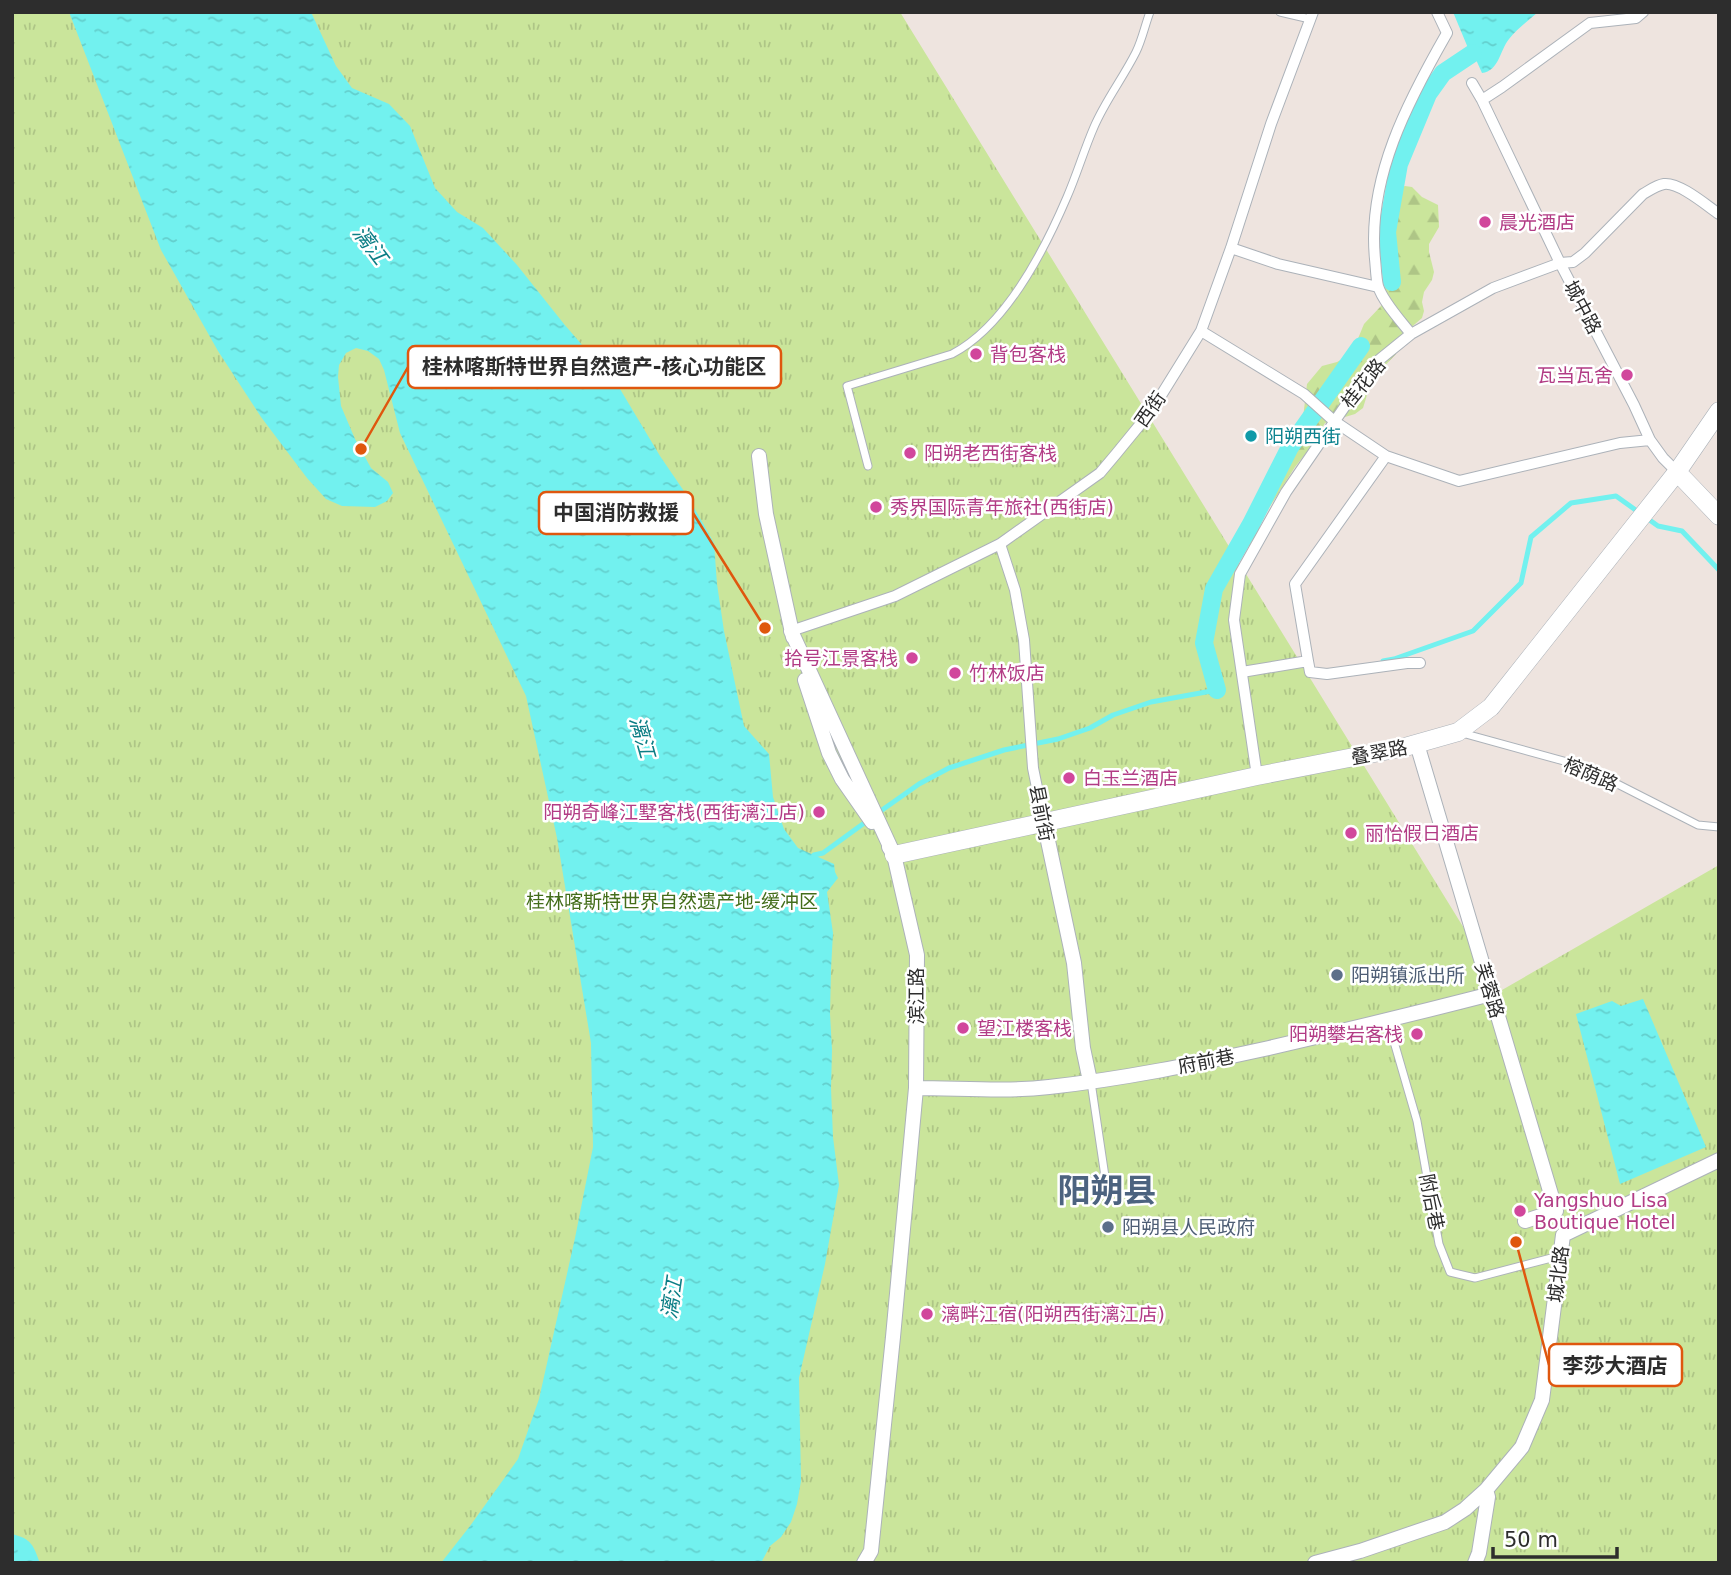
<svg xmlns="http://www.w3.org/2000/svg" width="1731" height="1575" viewBox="0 0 1731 1575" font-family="'DejaVu Sans','Noto Sans SC',sans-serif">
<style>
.forest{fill:url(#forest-firs)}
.park{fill:url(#park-tufts)}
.water{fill:url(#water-ripples)}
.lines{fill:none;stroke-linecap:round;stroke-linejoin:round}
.stream{stroke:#72f1ef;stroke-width:5}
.canal{stroke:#72f1ef;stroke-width:18}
.service-casing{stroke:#acb2b9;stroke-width:9}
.pedestrian-casing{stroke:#acb2b9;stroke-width:12}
.minor-casing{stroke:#acb2b9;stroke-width:16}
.tertiary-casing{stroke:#acb2b9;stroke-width:19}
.service{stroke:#fff;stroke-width:7}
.pedestrian{stroke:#fff;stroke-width:10}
.minor{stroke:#fff;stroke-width:14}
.tertiary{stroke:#fff;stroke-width:18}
.hotel-dot{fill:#d1479c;stroke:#fff;stroke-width:2.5}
.culture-dot{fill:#0f9aa8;stroke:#fff;stroke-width:2.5}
.service-dot{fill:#5c6f8a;stroke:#fff;stroke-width:2.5}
.labels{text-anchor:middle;stroke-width:5;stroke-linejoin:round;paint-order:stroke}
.hotel-label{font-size:19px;fill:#b23c85;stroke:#fff;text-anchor:start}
.street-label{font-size:19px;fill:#2d2d2d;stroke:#fff}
.culture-label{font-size:19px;fill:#0d838f;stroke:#fff;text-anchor:start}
.park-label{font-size:19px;fill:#436d1a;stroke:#fff}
.service-label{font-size:19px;fill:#4e5e75;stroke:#fff;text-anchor:start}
.water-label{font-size:21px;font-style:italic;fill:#0c7e85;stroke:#fff}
.town-label{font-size:33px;font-weight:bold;fill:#4c637f;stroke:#fff}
.leader{fill:none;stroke:#df570e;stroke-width:2.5}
.callout-dot{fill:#df570e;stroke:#fff;stroke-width:2.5}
.callout{fill:#fff;stroke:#df570e;stroke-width:2.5}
.callout-label{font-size:21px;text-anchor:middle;font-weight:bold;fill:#2d2d2d}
</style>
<defs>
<pattern id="forest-firs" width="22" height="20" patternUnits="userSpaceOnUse" patternTransform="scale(1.75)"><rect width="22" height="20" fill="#cae59b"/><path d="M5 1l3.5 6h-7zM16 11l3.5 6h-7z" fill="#aec586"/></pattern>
<pattern id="park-tufts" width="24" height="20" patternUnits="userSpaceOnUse" patternTransform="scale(1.75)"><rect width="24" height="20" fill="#cae59b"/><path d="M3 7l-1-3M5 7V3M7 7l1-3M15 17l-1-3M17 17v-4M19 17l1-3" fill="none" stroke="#aec586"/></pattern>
<pattern id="water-ripples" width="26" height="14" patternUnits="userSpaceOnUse" patternTransform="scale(1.75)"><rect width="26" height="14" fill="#72f1ef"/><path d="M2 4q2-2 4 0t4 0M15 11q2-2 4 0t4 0" fill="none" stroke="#63cfcd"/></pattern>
</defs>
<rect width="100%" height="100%" fill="#eee4df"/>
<path class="forest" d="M1405,186L1412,187L1422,197L1438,205L1439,227L1429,244V252L1434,272L1432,280L1424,292L1422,302L1424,311L1422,318L1400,337L1396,354L1372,379L1363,408L1355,414L1325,423L1310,448L1295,467L1264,516L1257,534L1250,546L1245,547L1244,544L1289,459L1303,418L1307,384L1322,366L1337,362L1346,357L1357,341L1364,324L1381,306L1385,285L1383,246L1384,219L1388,191Z"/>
<path class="park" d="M12,12H900L1502,990L1719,865V1563H12Z"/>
<path class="water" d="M69,12H311L336,66L352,88L389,104L410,126L435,188L457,212L483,228L517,265L564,324L620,389L660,456L688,497L714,543L717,584L724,631L744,726L769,754L773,797L784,829L798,848L834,864L835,872L838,878L827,892L833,933L831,969L830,1014L832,1050L831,1088L833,1137L839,1185L825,1264L799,1378L801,1481L797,1504L791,1522L781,1537L770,1546L761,1563H441L470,1526L518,1459L539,1399L575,1238L593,1147L591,1043L557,838L526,696L400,433L384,370L379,359L368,351L356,348L346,353L339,365L338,377L341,406L355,439L371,468L388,482L393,493L387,501L375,507L342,506L326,499L307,478L261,417L218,351L161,250Z
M1453,12H1538C1528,21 1517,29 1509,39C1500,50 1499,71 1482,73L1473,53L1468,48Z
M1643,999L1706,1147L1620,1184L1576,1014L1612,1001L1621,1006Z
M12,1534C32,1539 33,1545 40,1563H12Z"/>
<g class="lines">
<path class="stream" d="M1383,661L1394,659L1473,631L1521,583L1531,537L1571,503L1616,496L1658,526L1682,531L1719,570
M875,815L919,784L949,768L1004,750L1058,739L1090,728L1113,715L1151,702L1217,690
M814,855L823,853L867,821"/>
<path class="canal" d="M1392,282L1387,232L1399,164L1428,94L1443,73L1473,53
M1217,690L1204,643L1214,589L1251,524L1290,447L1361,346"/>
<g class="service-casing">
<path id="service" d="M1280,12L1310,19
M868,466L847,386L952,354C1006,326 1044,251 1067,197C1077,174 1084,150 1094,127C1105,101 1123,78 1136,52C1142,40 1145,25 1150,12
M1462,733L1582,766L1698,825L1719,827
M1388,1021L1417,1121L1439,1244L1450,1272L1475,1278L1559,1256
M1091,1082L1107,1190"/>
</g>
<g class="pedestrian-casing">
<path id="pedestrian" d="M1472,83L1482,100L1560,263L1634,405L1650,440L1663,458L1677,472
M1482,100L1502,87L1590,23L1636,18L1643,12
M1231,248L1278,264L1378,287
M1201,331L1304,394L1334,421L1386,456L1459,481L1620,443L1650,440
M1411,334C1401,321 1383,302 1378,286C1376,278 1376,268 1375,259C1367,178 1408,101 1447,33L1437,12
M1000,544L1015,590L1024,640L1033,768L1044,822
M791,631L895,596L1000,544L1100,473L1116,454L1152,410L1201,331L1231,248L1271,124L1313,12
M1308,661L1295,584L1386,456
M1242,672L1308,661L1310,672L1327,674L1407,663H1420
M1257,776L1234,620L1240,574L1286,492L1374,364L1411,334L1493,288L1560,263L1573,262L1585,253L1643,194C1650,190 1657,185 1664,184C1679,182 1706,205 1719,214"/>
</g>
<g class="minor-casing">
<path id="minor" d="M759,456L766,514L793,637
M791,631L894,855L903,853
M805,680L829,753L842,779L872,822
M1409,746L1417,744L1556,1211L1525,1221
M1044,822L1074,963L1083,1048L1090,1081
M916,1088C960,1088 1005,1092 1049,1087C1123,1079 1196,1064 1269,1048C1343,1031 1417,1013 1491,994
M864,1563L871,1551L893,1337L916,1088L917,955L894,855L889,847
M1315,1563L1360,1551L1445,1522L1465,1509L1486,1490L1522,1447L1542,1400L1563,1235L1719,1160
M1475,1563L1479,1553L1488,1497L1486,1490"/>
</g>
<g class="tertiary-casing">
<path id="tertiary" d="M1677,472L1719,516
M894,855L1257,776L1405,747L1458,732L1491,707L1677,472L1719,411"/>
</g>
<use href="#service" class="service"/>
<use href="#pedestrian" class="pedestrian"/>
<use href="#minor" class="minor"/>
<use href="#tertiary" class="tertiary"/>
</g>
<g class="hotel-dot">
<circle cx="1485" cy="222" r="7"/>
<circle cx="976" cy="354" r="7"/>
<circle cx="1627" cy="375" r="7"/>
<circle cx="910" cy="453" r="7"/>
<circle cx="876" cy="507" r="7"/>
<circle cx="912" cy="658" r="7"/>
<circle cx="955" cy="673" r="7"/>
<circle cx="1069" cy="778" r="7"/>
<circle cx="819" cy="812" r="7"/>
<circle cx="1351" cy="833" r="7"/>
<circle cx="963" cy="1028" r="7"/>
<circle cx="1417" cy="1034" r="7"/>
<circle cx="1520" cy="1211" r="7"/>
<circle cx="927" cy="1314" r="7"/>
</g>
<circle class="culture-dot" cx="1251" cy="436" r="7"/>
<g class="service-dot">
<circle cx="1337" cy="975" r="7"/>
<circle cx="1108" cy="1227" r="7"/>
</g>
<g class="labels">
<g class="hotel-label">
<text x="1499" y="229">晨光酒店</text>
<text x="990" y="361">背包客栈</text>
<text x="1613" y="382" text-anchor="end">瓦当瓦舍</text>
<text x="924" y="460">阳朔老西街客栈</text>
<text x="890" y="514">秀界国际青年旅社(西街店)</text>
<text x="898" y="665" text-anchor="end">拾号江景客栈</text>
<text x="969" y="680">竹林饭店</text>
<text x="1083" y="785">白玉兰酒店</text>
<text x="805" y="819" text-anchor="end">阳朔奇峰江墅客栈(西街漓江店)</text>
<text x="1365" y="840">丽怡假日酒店</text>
<text x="977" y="1035">望江楼客栈</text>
<text x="1403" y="1041" text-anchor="end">阳朔攀岩客栈</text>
<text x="1534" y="1207">Yangshuo Lisa<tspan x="1534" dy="22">Boutique Hotel</tspan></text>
<text x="941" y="1321">漓畔江宿(阳朔西街漓江店)</text>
</g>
<g class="street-label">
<text transform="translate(1583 307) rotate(62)" y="7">城中路</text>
<text transform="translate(1363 383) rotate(-51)" y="7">桂花路</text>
<text transform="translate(1150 409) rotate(-55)" y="7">西街</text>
<text transform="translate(1379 752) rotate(-11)" y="7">叠翠路</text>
<text transform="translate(1591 774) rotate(23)" y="7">榕荫路</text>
<text transform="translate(1042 813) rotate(79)" y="7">县前街</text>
<text transform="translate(1490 990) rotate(73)" y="7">芙蓉路</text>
<text transform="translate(916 996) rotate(-90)" y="7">滨江路</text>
<text transform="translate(1206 1061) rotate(-11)" y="7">府前巷</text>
<text transform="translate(1432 1202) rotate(79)" y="7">附后巷</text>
<text transform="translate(1558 1274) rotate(-83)" y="7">城北路</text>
</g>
<g class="culture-label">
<text x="1265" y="443">阳朔西街</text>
</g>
<g class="park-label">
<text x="672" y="908">桂林喀斯特世界自然遗产地-缓冲区</text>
</g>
<g class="service-label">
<text x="1351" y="982">阳朔镇派出所</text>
<text x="1122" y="1234">阳朔县人民政府</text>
</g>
<g class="water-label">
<text transform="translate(370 245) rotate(53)" y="7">漓江</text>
<text transform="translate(642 737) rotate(74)" y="7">漓江</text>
<text transform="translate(672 1298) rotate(-82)" y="7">漓江</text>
</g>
<g class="town-label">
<text x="1107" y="1202">阳朔县</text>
</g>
</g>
<path class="leader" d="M361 449L408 367M765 628L693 513M1516 1242L1549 1365"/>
<g class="callout-dot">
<circle cx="361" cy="449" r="7"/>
<circle cx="765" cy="628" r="7"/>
<circle cx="1516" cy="1242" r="7"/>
</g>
<g class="callout">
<rect x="408" y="346" width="373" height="42" rx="7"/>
<rect x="539" y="492" width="154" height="42" rx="7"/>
<rect x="1549" y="1344" width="133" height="42" rx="7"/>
</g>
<g class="callout-label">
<text x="594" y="374">桂林喀斯特世界自然遗产-核心功能区</text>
<text x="616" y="520">中国消防救援</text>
<text x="1615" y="1373">李莎大酒店</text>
</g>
<rect width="1731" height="1575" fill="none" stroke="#2d2d2d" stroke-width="28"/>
<path d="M1493 1547v10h124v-10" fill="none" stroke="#2d2d2d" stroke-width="3.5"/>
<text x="1504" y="1547" font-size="21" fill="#2d2d2d" stroke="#ffffff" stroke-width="5" paint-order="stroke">50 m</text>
</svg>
